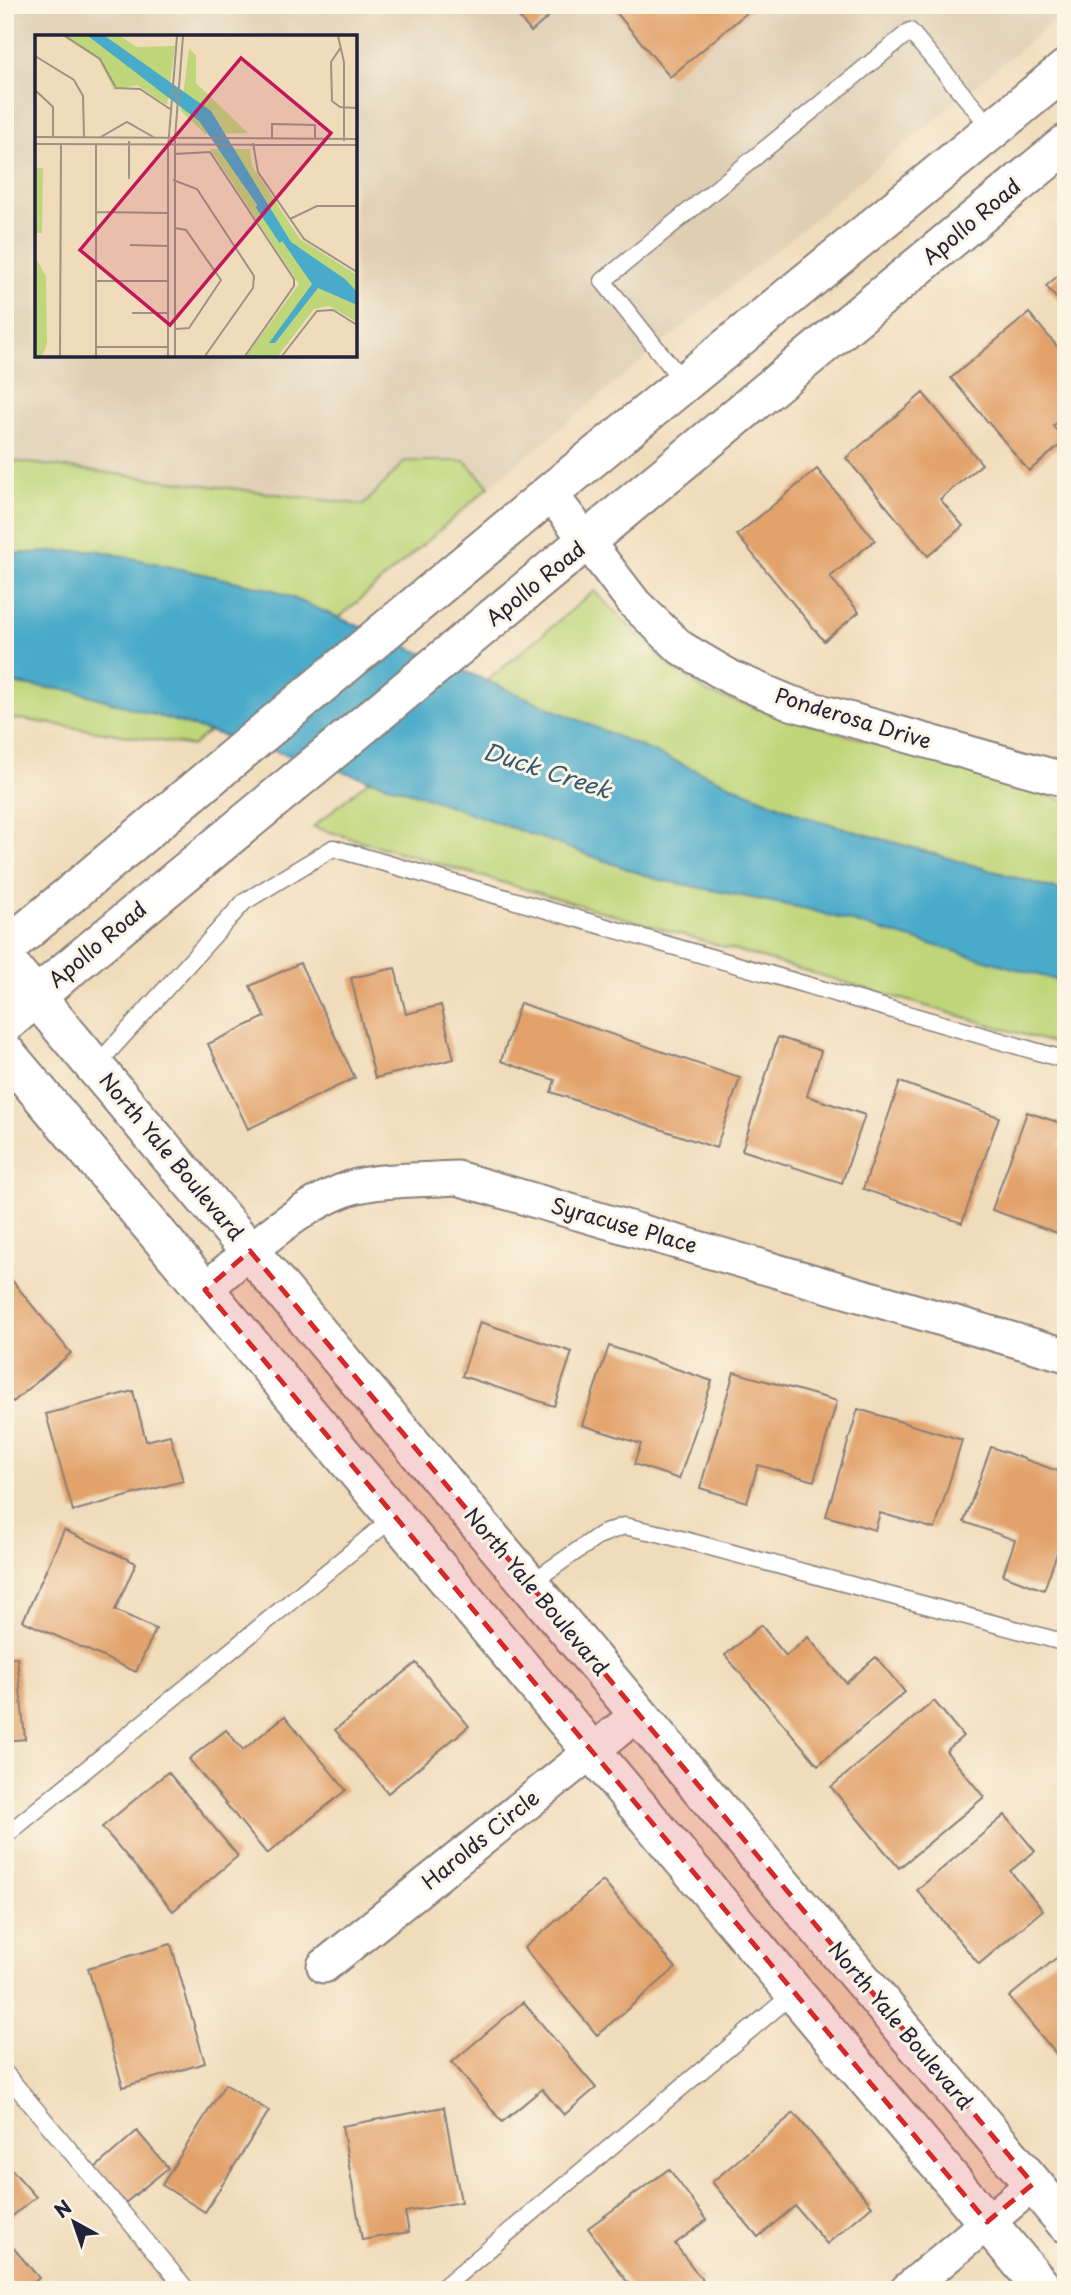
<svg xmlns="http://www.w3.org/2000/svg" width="1071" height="2295" viewBox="0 0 1071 2295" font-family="'Playpen Sans',sans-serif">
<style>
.built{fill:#deceb2;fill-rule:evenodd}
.green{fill:#bfd67a;stroke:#707c5a;stroke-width:2}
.water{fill:#4aaac9;stroke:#366682;stroke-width:2}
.building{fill:#e2a26b}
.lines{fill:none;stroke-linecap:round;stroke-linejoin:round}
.lane-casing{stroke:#897f7a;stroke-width:19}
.street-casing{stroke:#897f7a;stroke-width:37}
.secondary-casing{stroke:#897f7a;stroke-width:42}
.lane{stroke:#fff;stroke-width:16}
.street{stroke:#fff;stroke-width:33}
.secondary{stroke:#fff;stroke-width:38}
.marked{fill:#d62828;fill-opacity:0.2;stroke:#d62828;stroke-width:5;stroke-dasharray:14 9;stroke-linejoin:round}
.labels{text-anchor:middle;stroke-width:6;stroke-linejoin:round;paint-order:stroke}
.street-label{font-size:21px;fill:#22223b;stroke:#fcf5e5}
.water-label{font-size:23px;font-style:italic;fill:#325874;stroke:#fcf5e5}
.inset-river{fill:none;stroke:#4aaac9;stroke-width:3.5}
.inset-road{fill:none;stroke:#9e9287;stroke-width:2}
.view{fill:#c2185b;fill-opacity:0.15;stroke:#c2185b;stroke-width:3.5}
.inset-edge{fill:none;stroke:#22223b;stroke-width:3.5}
</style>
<rect width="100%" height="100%" fill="#fcf5e5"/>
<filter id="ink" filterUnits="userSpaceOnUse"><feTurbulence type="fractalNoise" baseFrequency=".0143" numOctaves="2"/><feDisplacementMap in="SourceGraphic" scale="14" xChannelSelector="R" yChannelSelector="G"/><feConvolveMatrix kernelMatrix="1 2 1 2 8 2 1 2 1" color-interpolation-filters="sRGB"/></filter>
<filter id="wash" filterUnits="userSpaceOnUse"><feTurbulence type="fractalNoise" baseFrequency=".00686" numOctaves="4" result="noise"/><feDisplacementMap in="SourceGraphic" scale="28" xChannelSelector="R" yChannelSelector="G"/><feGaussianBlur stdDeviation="1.57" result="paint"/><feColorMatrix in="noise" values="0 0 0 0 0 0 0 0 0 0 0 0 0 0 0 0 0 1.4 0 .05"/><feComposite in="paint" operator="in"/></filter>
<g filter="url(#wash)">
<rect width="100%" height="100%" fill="#f0dcba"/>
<path class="built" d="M5,5H1066V11L489,487L465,461L364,505L5,460ZM37,37H355V355H37Z"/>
<path class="green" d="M5,460L364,505L405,461H465L489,487L192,746L20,719L5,720Z
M594,591L666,662L708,693L1066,801V1047L313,827Z"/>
<path class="water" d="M96,550L274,590L806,817L1066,892V983L807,909L656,879L411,792L75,691L5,683V554Z"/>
<g id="blocks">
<path class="building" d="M509,5H562L531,32Z
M610,5H756L670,77Z
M1066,269V309L1046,286Z
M1029,313L1066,357V415L1053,426L1065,441L1029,471L951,378Z
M923,393L982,464L940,499L963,526L928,556L846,458Z
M817,469L875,540L830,577L859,612L824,641L737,535Z
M300,963L355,1078L248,1129L208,1044L265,1017L250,986Z
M395,968L406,1014L441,1005L454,1059L375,1078L351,978Z
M520,1003L740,1078L716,1148L551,1092L555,1080L501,1061Z
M778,1037L821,1051L807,1096L865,1115L842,1183L742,1150Z
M900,1082L999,1117L962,1223L863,1189Z
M1027,1112L1066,1125L1060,1146L1066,1148V1236L992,1210Z
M10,1278L71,1353L13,1402L5,1392V1282Z
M480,1322L572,1352L554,1406L462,1376Z
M609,1346L712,1381L679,1479L634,1464L641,1444L582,1425Z
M734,1372L837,1401L814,1481L758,1465L747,1502L700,1488Z
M133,1391L146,1441L170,1435L183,1481L73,1511L46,1414Z
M858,1409L962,1440L935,1529L880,1513L875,1530L826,1516Z
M991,1447L1066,1474V1528L1044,1590L1003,1575L1015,1540L964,1522Z
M64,1530L136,1563L115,1610L156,1629L136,1672L23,1621Z
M761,1625L786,1656L808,1637L846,1683L876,1657L905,1692L818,1765L725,1655Z
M17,1657L25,1739L5,1741V1658Z
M416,1663L469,1726L388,1793L335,1730Z
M934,1701L963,1736L946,1751L984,1797L899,1868L831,1787Z
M285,1716L346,1790L267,1854L189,1759L226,1730L243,1750Z
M168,1772L238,1856L173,1911L102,1827Z
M1005,1815L1035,1851L1010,1871L1043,1910L979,1964L917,1890Z
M603,1881L676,1968L597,2035L524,1948Z
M171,1944L205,2063L123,2087L88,1968Z
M1066,1950V2066L1009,1997Z
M523,2002L596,2088L564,2115L542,2089L502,2122L452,2062Z
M225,2084L269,2111L205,2212L162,2185Z
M444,2107L461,2202L405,2212L409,2232L362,2240L342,2126Z
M794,2113L872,2206L827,2244L795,2206L758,2237L712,2182Z
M137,2131L168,2168L125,2203L95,2168Z
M669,2169L707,2220L675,2244L703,2281L691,2290H633L588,2228Z
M12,2170L36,2197L5,2222V2176Z
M5,2238L39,2278L26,2290H5Z"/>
</g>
</g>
<g filter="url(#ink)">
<use href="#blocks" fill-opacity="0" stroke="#897f7a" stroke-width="2"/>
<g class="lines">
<g class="lane-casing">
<path id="lane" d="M684,383L603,281L910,31L992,129
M95,1067L244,902L333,848L1066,1060
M529,1584L600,1535L624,1526L662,1534L1066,1643
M5,1836L395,1516
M5,2073L187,2290
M440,2290L794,1993"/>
</g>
<g class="street-casing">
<path id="street" d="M550,493L635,604L681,648L732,678L791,703L1066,780
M205,1290C246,1254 297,1206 350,1188C377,1179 428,1180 457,1178L1066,1355
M324,1966L638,1714
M907,2290L1033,2184"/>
</g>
<g class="secondary-casing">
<path id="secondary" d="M5,949L550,493L1066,69
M5,960L1066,2223
M5,1024L65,972L1066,144
M5,1052L1044,2290"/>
</g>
<use href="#lane" class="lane"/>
<use href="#street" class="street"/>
<use href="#secondary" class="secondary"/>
</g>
</g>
<path class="marked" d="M250,1251L1033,2184L987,2222L205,1290Z"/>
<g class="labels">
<g class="street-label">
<text transform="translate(972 222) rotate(-40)" y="7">Apollo Road</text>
<text transform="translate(536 584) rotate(-39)" y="7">Apollo Road</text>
<text transform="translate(853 719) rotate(17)" y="7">Ponderosa Drive</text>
<text transform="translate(98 945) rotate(-40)" y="7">Apollo Road</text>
<text transform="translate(171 1157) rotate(50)" y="7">North Yale Boulevard</text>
<text transform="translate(624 1226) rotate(16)" y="7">Syracuse Place</text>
<text transform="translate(536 1592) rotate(50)" y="7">North Yale Boulevard</text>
<text transform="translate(481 1840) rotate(-39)" y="7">Harolds Circle</text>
<text transform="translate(900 2026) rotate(50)" y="7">North Yale Boulevard</text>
</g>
<g class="water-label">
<text transform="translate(547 771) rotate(18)" y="8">Duck Creek</text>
</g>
</g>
<g transform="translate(35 35)">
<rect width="322" height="322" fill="#f0dcba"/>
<path d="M27,1H85L102,12L140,11L132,70L102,50L79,55L64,25ZM154,14L161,20V48L213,98L170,99L146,76ZM175,114H215L217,131L265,204L322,240V287L294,271L279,274L243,321H211L264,249ZM0,133H8L7,198H0ZM0,222L11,241L12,309L7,321H0Z" fill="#bfd67a"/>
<path d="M53,1H70L176,76L256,207L310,244L322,257V270L283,253L240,308H234L277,249L164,86Z" fill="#4aaac9"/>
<path class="inset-river" d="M222,171L246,207"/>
<path class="inset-road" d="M30,1L65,24L81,53L105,54L135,74M303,1L309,27V106M306,12L296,27L297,66L305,72L322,73M0,21L39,45L48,61L49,103M0,55L18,72V102M0,102L322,104M64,103L92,87L120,103M237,103V89L280,90V104M218,108L223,137L269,204L322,237M0,109L322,110M61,109V321M139,119L175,117L259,244V251L210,321M94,144V106M138,145L162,154L219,241L218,253L170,321M61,177L133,178M255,184L282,171H322M140,193L151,195L186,245L154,293L140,294M95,210L133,211M61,246H133M97,278H134M61,312H133M25,321L26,109M133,321V113L142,1M140,321V103L148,1M247,321L282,276L298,275L322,290"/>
<path class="view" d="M206,23L296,98L135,290L45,215Z"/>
<rect width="322" height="322" class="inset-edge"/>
</g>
<rect width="1071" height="2295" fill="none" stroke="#fcf5e5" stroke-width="28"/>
<g transform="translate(74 2222) rotate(320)" stroke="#fcf5e5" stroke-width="5" paint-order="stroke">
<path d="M0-5L12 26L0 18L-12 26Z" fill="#22223b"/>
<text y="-10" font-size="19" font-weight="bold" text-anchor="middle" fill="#22223b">N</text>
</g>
</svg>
